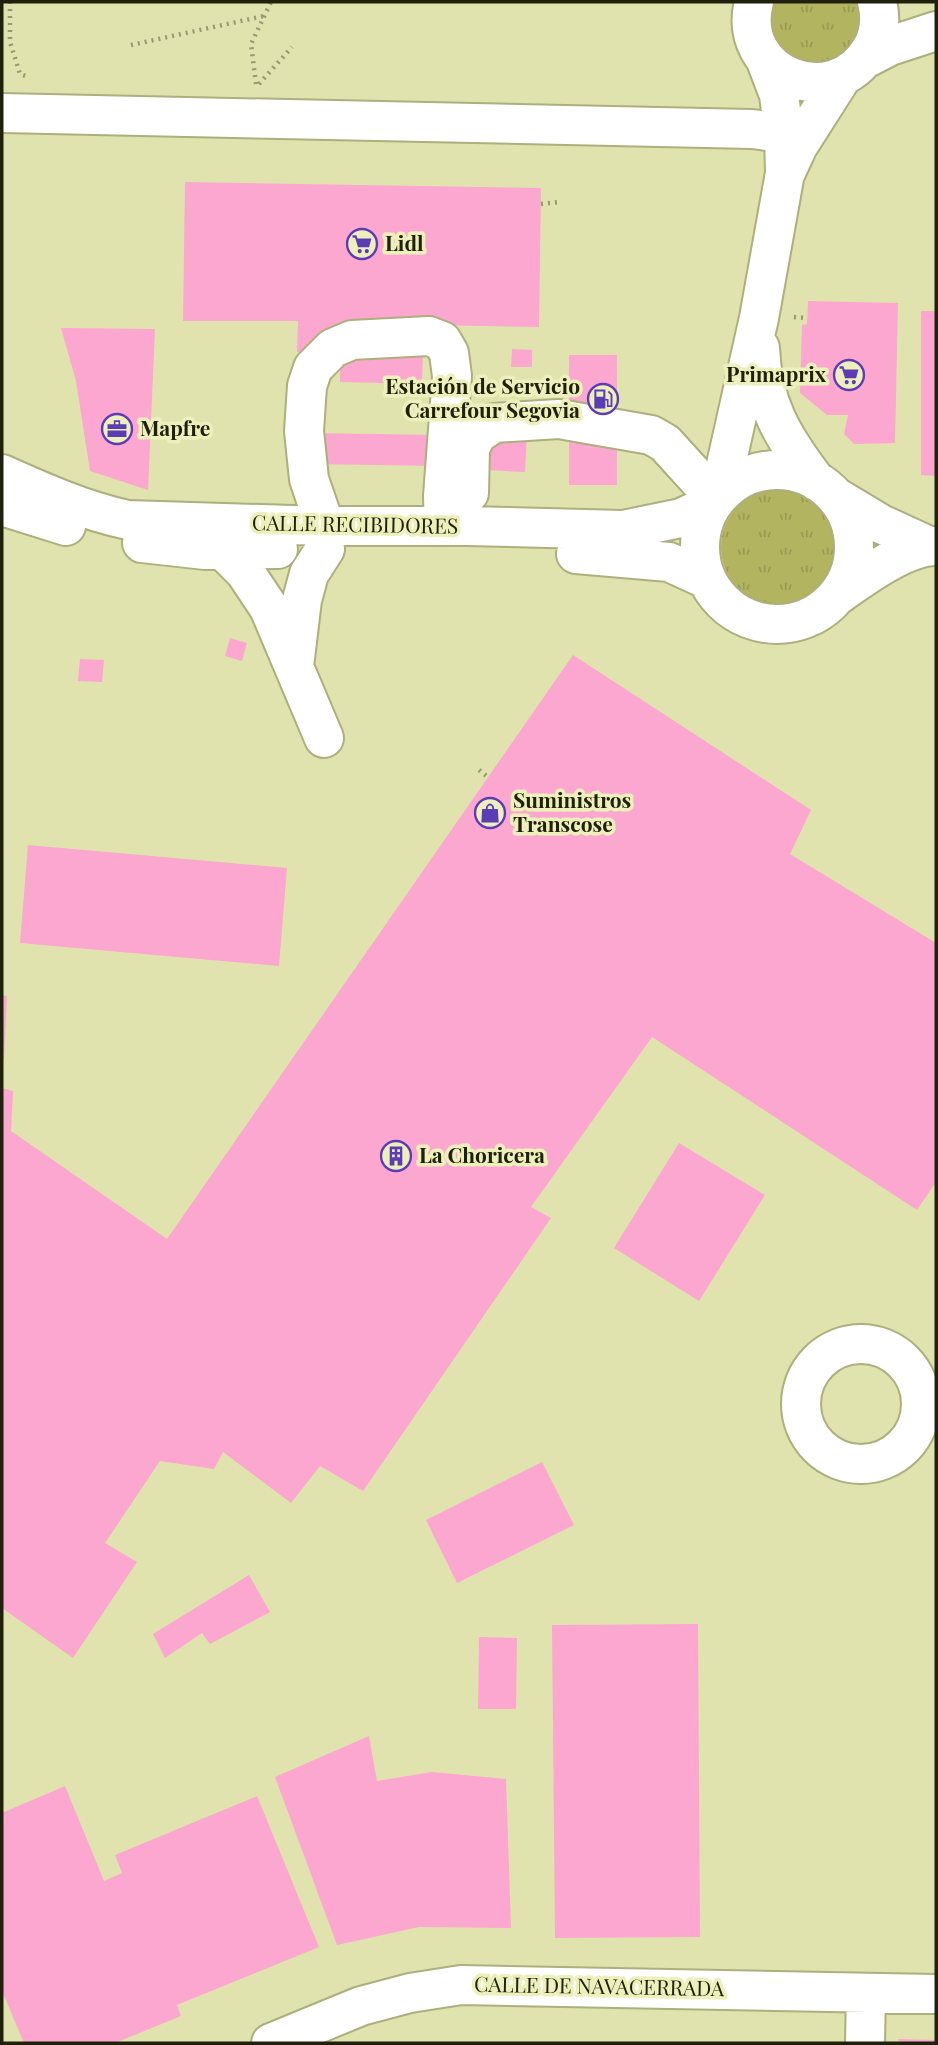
<svg xmlns="http://www.w3.org/2000/svg" width="938" height="2045" viewBox="0 0 938 2045" font-family="'Playfair Display',serif">
<style>
.grass{fill:url(#grass-tufts)}
.building{fill:#fba7cf}
.lines{fill:none;stroke-linecap:round;stroke-linejoin:round}
.minor-casing{stroke:#adaf7c;stroke-width:42}
.path{stroke:#989970;stroke-width:4.5;stroke-dasharray:2 5;stroke-linecap:butt}
.minor{stroke:#fff;stroke-width:38}
.labels{text-anchor:middle;stroke-width:7;stroke-linejoin:round;paint-order:stroke}
.poi-label{font-size:21px;font-weight:bold;fill:#20210c;stroke:#eef0bb;text-anchor:start}
.street-label{font-size:21px;fill:#20210c;stroke:#eef0bb}
</style>
<defs>
<pattern id="grass-tufts" width="24" height="20" patternUnits="userSpaceOnUse" patternTransform="scale(1.75)"><rect width="24" height="20" fill="#b3b460"/><path d="M3 7l-1-3M5 7V3M7 7l1-3M15 17l-1-3M17 17v-4M19 17l1-3" fill="none" stroke="#9a9a52"/></pattern>
</defs>
<rect width="100%" height="100%" fill="#e1e3ae"/>
<path class="grass" d="M775,2H858L861,6L862,36L830,67L785,57C775,37 766,25 775,2Z
M721 547a58 58 0 1 1 116 0a58 58 0 1 1-116 0Z"/>
<path class="building" d="M185,182L541,188L539,327L430,325L423,351L422,384L340,382V353L297,352L298,321H183Z
M808,301L898,303L895,443L854,444L844,434L848,415H827L800,393L802,325L807,324Z
M921,311H936V476L921,475Z
M61,328L155,329L148,490L90,471L76,381Z
M512,349L532,350V367H511Z
M569,355H617V485H569Z
M528,416L525,472L486,470L487,438Z
M310,433L439,435V466L309,464Z
M230,638L247,643L242,661L225,656Z
M573,655L811,810L790,854L936,943V1182L917,1210L652,1037L531,1207L551,1218L363,1491L320,1466L291,1503L223,1452L214,1469L160,1461L105,1543L137,1562L73,1658L2,1608V1088L13,1091L11,1131L167,1239Z
M80,659L104,660L102,682L78,681Z
M28,845L287,868L279,966L20,943Z
M2,995L7,996L4,1059H2Z
M679,1143L765,1195L699,1301L614,1248Z
M542,1462L574,1525L457,1583L426,1520Z
M249,1575L270,1612L210,1644L202,1633L165,1658L153,1634Z
M698,1624L700,1937L555,1938L552,1625Z
M479,1637L517,1638L516,1709H478Z
M369,1736L377,1781L432,1772L506,1779L511,1928L419,1927L337,1945L275,1777Z
M65,1786L104,1881L122,1873L115,1855L257,1796L319,1947L177,2005L181,2016L115,2043H24L2,1991V1813Z
M898,2039L936,2040V2043H899Z"/>
<g class="lines">
<g class="minor-casing">
<path id="minor" d="M754,2C735,75 833,114 871,49C880,34 881,18 877,2
M865,59L890,46L936,31
M2,113L752,129L784,133
M786,172L798,146L842,77
M760,348C762,403 783,438 816,481
M700 547a77 77 0 1 1 154 0a77 77 0 1 1-154 0Z
M2,474C42,492 85,511 128,520L325,526H467L623,530L681,518L712,504
M469,493L470,448L477,434L494,423L559,419L651,435L665,443L716,499
M719,496L759,318L785,173L784,133L779,95L765,58
M836,497L881,524L929,546
M2,506L66,526
M325,526L309,479L304,431L307,386L313,368L333,348L352,340L429,336L442,341L449,353L452,376L443,496L444,526
M142,543L205,550L278,549
M223,550L245,572L269,608L324,738
M576,554L669,562L706,579
M838,595C862,578 905,546 936,546
M294,666L302,600L309,574L325,549
M801 1404a60 60 0 1 1 120 0a60 60 0 1 1-120 0Z
M271,2043L361,2006L410,1993L461,1985L936,1994
M865,2043L866,1994"/>
</g>
<path class="path" d="M10,2V42L20,74L28,77
M131,45L264,16
M256,84L251,44L271,2
M259,84L292,47
M541,204L560,202
M794,317L807,318
M479,770L489,778"/>
<use href="#minor" class="minor"/>
</g>
<defs>
<g id="supermarket-ring" transform="scale(1.575)"><circle r="9.5" fill="#eef0bb" stroke="#5c3cb5" stroke-width="1.5"/><path d="M-6-5.5h2.5l.6 2H6L4.5 2H-2.5L-4.4-4H-6ZM-1.5 3.2a1.3 1.3 0 1 0 .1 0ZM3 3.2a1.3 1.3 0 1 0 .1 0Z" fill="#5c3cb5"/></g>
<g id="fuel-ring" transform="scale(1.575)"><circle r="9.5" fill="#eef0bb" stroke="#5c3cb5" stroke-width="1.5"/><path d="M-5.5-6h7V0h2V4h1.3V-2.5L3-4.5l.8-.8L6-3V5H2.5V1h-1V6h-7ZM-4.2-4.7v3.2H.2V-4.7Z" fill="#5c3cb5"/></g>
<g id="office-ring" transform="scale(1.575)"><circle r="9.5" fill="#eef0bb" stroke="#5c3cb5" stroke-width="1.5"/><path d="M-6-3h4V-5.5h4V-3h4V5H-6ZM-1-4.5V-3h2v-1.5ZM-6 0V1H6V0Z" fill="#5c3cb5"/></g>
<g id="shop-ring" transform="scale(1.575)"><circle r="9.5" fill="#eef0bb" stroke="#5c3cb5" stroke-width="1.5"/><path d="M-5-2.5h2.3a2.7 3.5 0 0 1 5.4 0H5L5.5 6h-11ZM-1.5-2.5h3a1.5 2.3 0 0 0-3 0Z" fill="#5c3cb5"/></g>
<g id="building-ring" transform="scale(1.575)"><circle r="9.5" fill="#eef0bb" stroke="#5c3cb5" stroke-width="1.5"/><path d="M-4-6H4V6H1V3H-1V6H-4ZM-2.5-4.3h1.7v1.8h-1.7ZM.8-4.3h1.7v1.8H.8ZM-2.5-1h1.7V.8h-1.7ZM.8-1h1.7V.8H.8Z" fill="#5c3cb5"/></g>
</defs>
<g fill-rule="evenodd">
<use href="#supermarket-ring" x="362" y="244"/>
<use href="#supermarket-ring" x="849" y="375"/>
<use href="#fuel-ring" x="603" y="399"/>
<use href="#office-ring" x="117" y="429"/>
<use href="#shop-ring" x="490" y="813"/>
<use href="#building-ring" x="396" y="1156"/>
</g>
<g class="labels">
<g class="poi-label">
<text x="385" y="251">Lidl</text>
<text x="826" y="382" text-anchor="end">Primaprix</text>
<text x="580" y="394" text-anchor="end">Estación de Servicio<tspan x="580" dy="24">Carrefour Segovia</tspan></text>
<text x="140" y="436">Mapfre</text>
<text x="513" y="808">Suministros<tspan x="513" dy="24">Transcose</tspan></text>
<text x="419" y="1163">La Choricera</text>
</g>
<g class="street-label">
<text transform="translate(355 525) rotate(1)" y="7">CALLE RECIBIDORES</text>
<text transform="translate(599 1987) rotate(1)" y="7">CALLE DE NAVACERRADA</text>
</g>
</g>
<rect width="938" height="2045" fill="none" stroke="#20210c" stroke-width="7"/>
</svg>
